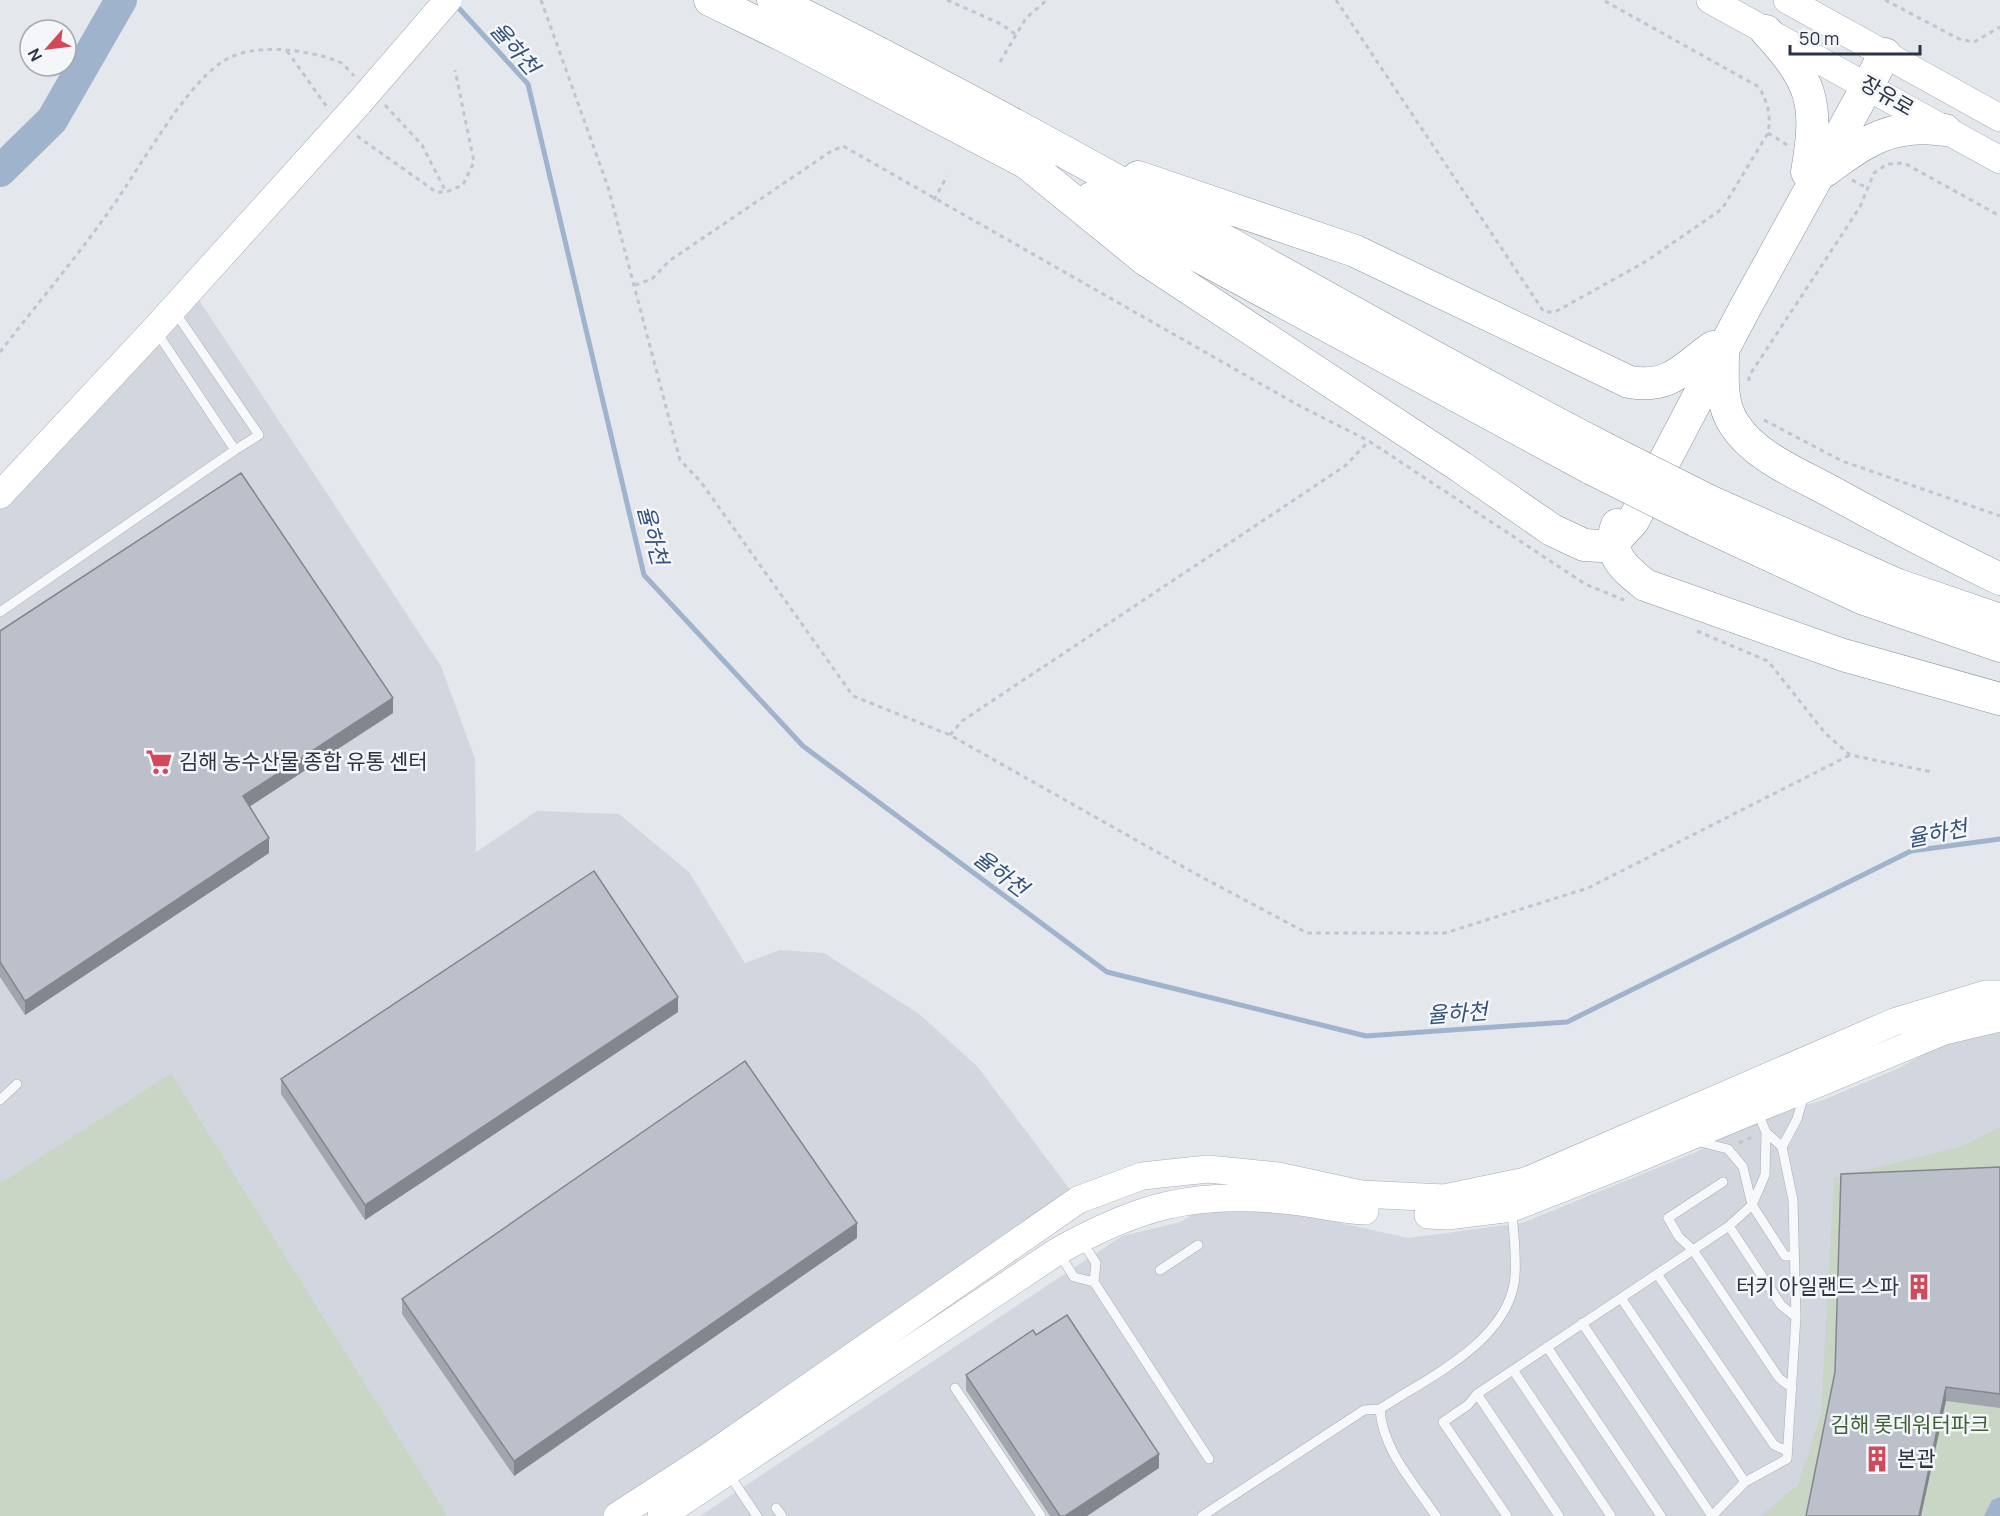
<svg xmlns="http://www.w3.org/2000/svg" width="2000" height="1516" viewBox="0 0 2000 1516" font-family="Manrope,'Noto Sans KR',sans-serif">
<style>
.built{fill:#d2d6de}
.green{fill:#c9d6c5}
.water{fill:#9fb4cc}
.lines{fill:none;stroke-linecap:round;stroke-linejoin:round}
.stream{stroke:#9fb4cc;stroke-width:5}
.river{stroke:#9fb4cc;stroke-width:32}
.service-casing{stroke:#a9aeb7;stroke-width:10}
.secondary-casing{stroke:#a9aeb7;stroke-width:28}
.trunk-casing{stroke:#8b94a3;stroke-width:33}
.path{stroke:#c2c5cb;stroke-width:3;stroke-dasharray:4.5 4.5;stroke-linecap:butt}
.service{stroke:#f7f8fa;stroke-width:9}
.secondary{stroke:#fff;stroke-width:27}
.trunk{stroke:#fff;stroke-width:32}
.secondary-bridge-casing{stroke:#a9aeb7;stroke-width:28;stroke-linecap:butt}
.trunk-bridge-casing{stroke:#8b94a3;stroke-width:33;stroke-linecap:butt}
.secondary-bridge{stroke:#fff;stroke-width:27}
.trunk-bridge{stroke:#fff;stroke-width:32}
.wall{fill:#a1a5ae}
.shaded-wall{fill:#83868d}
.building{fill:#bbc0ca;stroke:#83868d;stroke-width:1.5}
.labels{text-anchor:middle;stroke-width:5;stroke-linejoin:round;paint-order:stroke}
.street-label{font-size:21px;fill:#2b3445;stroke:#f4f6f9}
.poi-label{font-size:21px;fill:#2b3445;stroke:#f4f6f9;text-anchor:start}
.park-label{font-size:21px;fill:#3f6138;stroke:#f4f6f9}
.water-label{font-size:22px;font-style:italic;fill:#34527a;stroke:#f4f6f9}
</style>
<rect width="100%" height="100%" fill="#e4e7ec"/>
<path class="built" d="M191,288L441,666L475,759L476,852L537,811L619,814L689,872L745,963L780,950L824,953L919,1014L977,1066L1080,1203L606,1516H448L171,1073L0,1183V495Z
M2000,1028V1516H700L1122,1236L1181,1222L1196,1212L1233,1209L1291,1212L1408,1238L1522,1223L1696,1152L1720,1139L1787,1110L1821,1101L1899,1068L1953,1038Z"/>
<path class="green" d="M171,1073L448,1516H0V1183Z
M2000,1127V1516H1760L1798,1485L1821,1413L1834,1178L1963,1146Z"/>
<path class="water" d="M2000,1497V1516H1984L1992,1500Z"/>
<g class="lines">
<path class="stream" d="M455,4L528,84L644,575L803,746L1107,972L1366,1036L1567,1022L1911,851L2000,839"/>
<path class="river" d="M0,171L52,120L121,0"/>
<g class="service-casing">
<path id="service" d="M175,312L259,435L235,450
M0,612L235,450L156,331
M0,1100L17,1084
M1696,1141L1728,1149L1743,1167L1752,1205L1785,1256H1794
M1782,1147L1797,1119L1804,1095
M1723,1182L1668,1218L1679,1237L1693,1250L1779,1378L1792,1388
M1729,1226L1781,1305L1796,1317
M1081,1240L1096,1263L1094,1282L1209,1459
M1059,1253L1074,1277L1094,1282
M1160,1270L1198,1245
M1657,1274L1774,1445L1787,1451
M1621,1298L1745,1482
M1582,1323L1712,1516
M1547,1347L1661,1516
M1513,1370L1611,1516
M955,1388L1041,1516
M1477,1394L1559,1516
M1380,1409C1382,1449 1414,1483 1436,1516
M728,1473L757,1516
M776,1508L782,1516
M1202,1516L1364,1410L1380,1409C1427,1378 1503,1344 1514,1284C1518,1263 1513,1231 1512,1210
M1507,1516L1443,1422L1468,1405L1477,1394L1729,1226L1752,1205L1765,1175L1766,1132
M1712,1516L1745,1482L1787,1459L1796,1317L1793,1200L1782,1147L1766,1132L1757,1111"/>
</g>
<g class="secondary-casing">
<path id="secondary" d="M1710,0L2000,160
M1787,0L2000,118
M0,495L155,329L359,103
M1428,1215L1447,1216L1512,1208L1622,1165L1944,1031L2000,1018
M617,1516L708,1457L1078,1200L1142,1176L1208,1169L1278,1176L1361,1194L1444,1198L1526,1181L1894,1022L1986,994H2000
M661,1516L1058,1251C1137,1207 1191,1191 1283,1200C1311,1202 1338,1210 1365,1211"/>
</g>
<g class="trunk-casing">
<path id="trunk" d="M710,0L786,37L1040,170
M773,0C1056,138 1325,303 1604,448
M1766,31C1813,82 1819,103 1807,172
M1023,160L1146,260L1461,467L1552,530L1584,545L1601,546L1612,544L1633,521L1745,308L1885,54
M1825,171C1865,141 1893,122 1945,130
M1138,177L1355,251L1629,382C1670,389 1682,369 1713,347
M1091,198L1592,469
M1723,353C1723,377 1720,403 1734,424C1754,456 1797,473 1830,491C1886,522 1942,551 2000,579
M1707,500L1898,585L2000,620
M1696,521L1864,599L2000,646
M1617,525C1606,554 1624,568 1645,585L1843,655L2000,699"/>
</g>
<path class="path" d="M541,0L608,187L680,460L701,482L853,696L950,735L1196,874L1307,933H1445L1588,888L1850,755
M947,0L1001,24L1015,34
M1336,0L1544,312H1555L1645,262L1722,209L1768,133C1771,114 1768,104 1759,87L1603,0
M1885,0L1959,39L1974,42L2000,27
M287,51L327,107
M1000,62L1026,18L1047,0
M385,105L422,145L446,192
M1768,133L1787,145
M357,136L436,192H446L463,185L474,162L455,70
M1852,180L1867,188
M934,200L947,176
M635,285L652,279L669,261L830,152L843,146L1298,405L1369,441L1585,584L1624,600
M0,352C37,304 77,257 112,207C140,168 184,87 222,62C251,42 305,49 337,61C344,63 349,71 354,76
M1749,381V376L1860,207L1874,173L1887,164L1904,163L2000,216
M1764,420L1842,461L2000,516
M1697,631L1768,661L1825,733L1850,755L1932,772
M950,735L962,721L1345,466L1369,441
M1739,1143L1752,1137"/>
<use href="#service" class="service"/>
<use href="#secondary" class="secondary"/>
<use href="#trunk" class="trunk"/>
<g class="secondary-bridge-casing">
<path id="secondary-bridge" d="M359,103L448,0"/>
</g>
<g class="trunk-bridge-casing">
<path id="trunk-bridge" d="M1604,448L1707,500
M1592,469L1696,521"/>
</g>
<use href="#secondary-bridge" class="secondary-bridge"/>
<use href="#trunk-bridge" class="trunk-bridge"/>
</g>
<path class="wall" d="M0,631L393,713L249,806L269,853L25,1015L0,977Z
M678,1012L365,1220L281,1094V1079Z
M2000,1167V1408L1946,1401L1806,1516Z
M857,1238L514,1476L402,1314V1299Z
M1036,1335L1159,1468L1087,1516H1050L966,1390V1375Z"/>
<path class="shaded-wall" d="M393,698V713L243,811V796Z
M269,838V853L25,1015V1001Z
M678,997V1012L365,1220V1205Z
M857,1223V1238L514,1476V1461Z
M1946,1387V1401L1921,1516H1919Z
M1159,1454V1468L1087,1516H1065Z"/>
<path class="building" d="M241,473L393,698L243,796L269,838L25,1001L0,962V631Z
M594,871L678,997L365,1205L281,1079Z
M745,1061L857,1223L514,1461L402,1299Z
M2000,1167V1394L1946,1387L1919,1516H1806L1835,1372L1841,1174Z
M1067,1315L1159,1454L1065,1516H1060L966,1375L1033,1330L1036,1335Z"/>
<defs>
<g id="supermarket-bare" transform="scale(2.07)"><path d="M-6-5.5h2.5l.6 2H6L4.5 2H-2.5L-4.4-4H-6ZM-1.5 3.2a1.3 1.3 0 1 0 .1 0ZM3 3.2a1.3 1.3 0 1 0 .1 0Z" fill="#d1495b" stroke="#f4f6f9" stroke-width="2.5" paint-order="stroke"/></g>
<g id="building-bare" transform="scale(2.07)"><path d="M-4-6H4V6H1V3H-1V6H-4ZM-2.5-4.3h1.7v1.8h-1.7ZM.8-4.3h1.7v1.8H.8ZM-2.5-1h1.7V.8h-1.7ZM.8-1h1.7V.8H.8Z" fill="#d1495b" stroke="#f4f6f9" stroke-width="2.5" paint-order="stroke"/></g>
</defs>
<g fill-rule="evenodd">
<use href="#supermarket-bare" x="159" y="762"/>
<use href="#building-bare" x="1919" y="1287"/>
<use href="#building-bare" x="1877" y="1459"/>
</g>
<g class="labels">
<g class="street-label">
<text transform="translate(1887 96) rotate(30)" y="7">장유로</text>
</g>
<g class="poi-label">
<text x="179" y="769">김해 농수산물 종합 유통 센터</text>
<text x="1899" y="1294" text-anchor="end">터키 아일랜드 스파</text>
<text x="1897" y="1466">본관</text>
</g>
<g class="park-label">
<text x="1910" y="1432">김해 롯데워터파크</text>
</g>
<g class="water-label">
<text transform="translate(515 48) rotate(49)" y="8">율하천</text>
<text transform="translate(653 535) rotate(75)" y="8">율하천</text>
<text transform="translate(1937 833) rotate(-11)" y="8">율하천</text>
<text transform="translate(1001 873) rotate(37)" y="8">율하천</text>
<text transform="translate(1457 1013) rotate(-4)" y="8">율하천</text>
</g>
</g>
<g transform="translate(48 48) rotate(242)"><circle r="28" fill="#f4f6f9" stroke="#a4a8b1" stroke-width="1.5"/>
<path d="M0-4.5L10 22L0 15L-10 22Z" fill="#d1495b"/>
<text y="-9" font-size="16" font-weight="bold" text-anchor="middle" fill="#2b3445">N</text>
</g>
<path d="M1790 45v9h130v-9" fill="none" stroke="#2b3445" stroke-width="3"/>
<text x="1799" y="45" font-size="18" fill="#2b3445" stroke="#f4f6f9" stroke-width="4.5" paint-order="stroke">50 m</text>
</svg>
